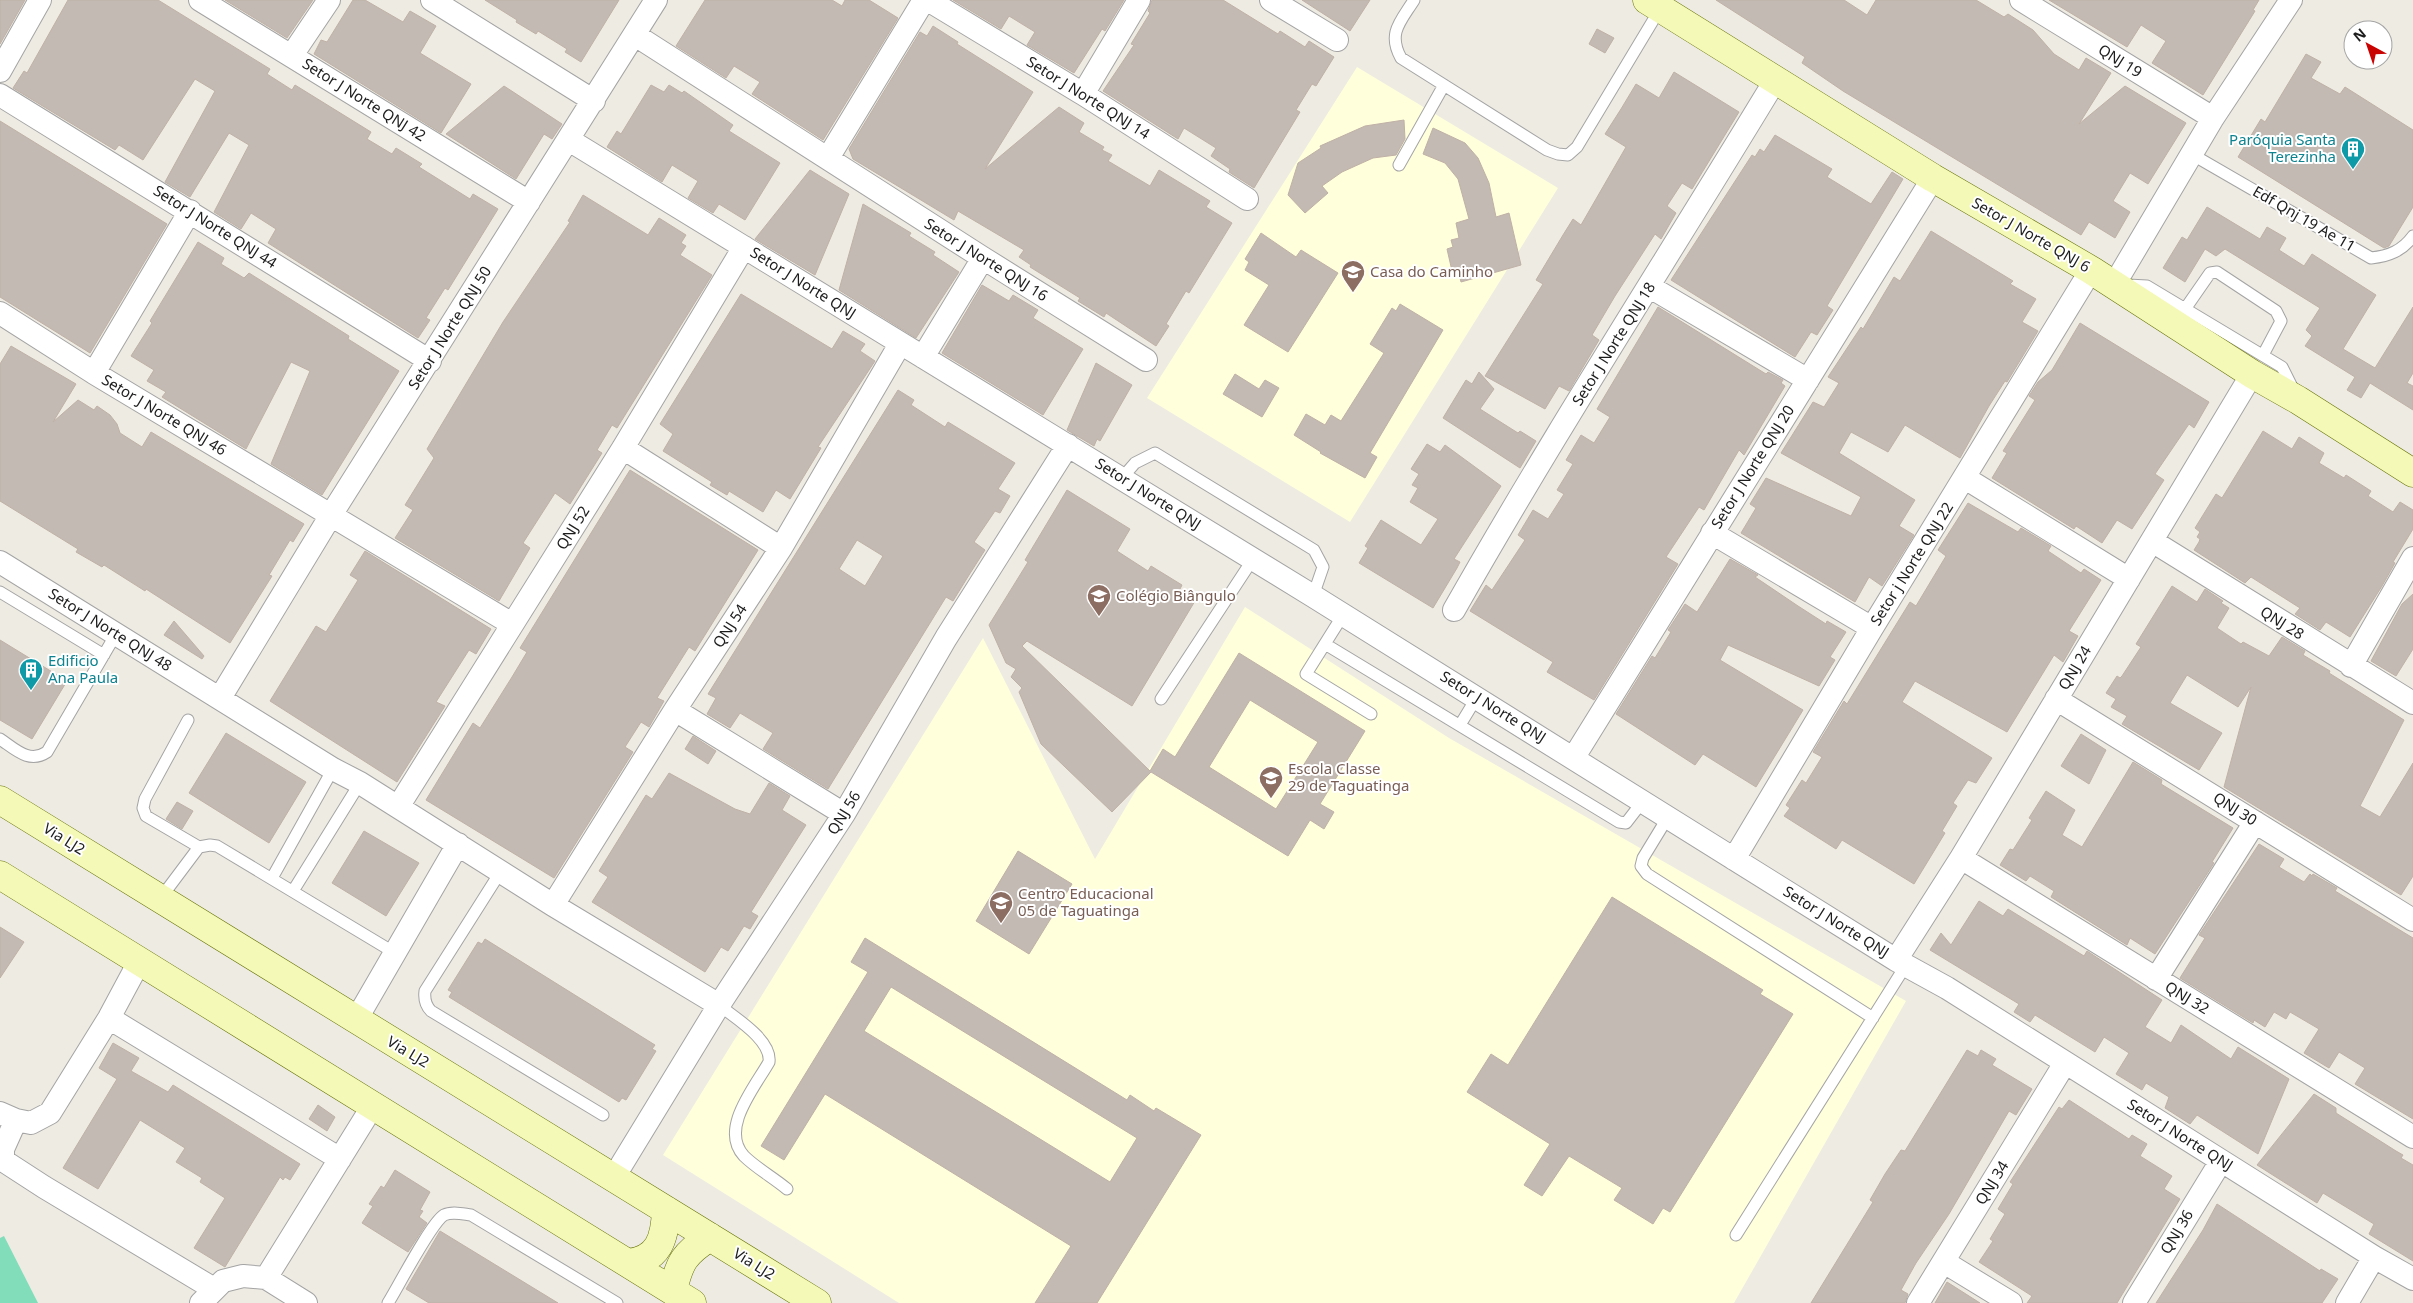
<svg xmlns="http://www.w3.org/2000/svg" width="2413" height="1303" viewBox="0 0 2413 1303" font-family="'Noto Sans',sans-serif">
<style>
.education{fill:#ffffdc}
.pitch{fill:#81ddba}
.building{fill:#c3bab3;stroke:#c0b1a6;fill-rule:evenodd}
.lines{fill:none;stroke-linecap:round;stroke-linejoin:round}
.lane-casing{stroke:#a4a4a4;stroke-width:13}
.street-casing{stroke:#a4a4a4;stroke-width:24}
.secondary-casing{stroke:#677306;stroke-width:29}
.lane{stroke:#fff;stroke-width:11}
.street{stroke:#fff;stroke-width:22}
.secondary{stroke:#f5f9b7;stroke-width:28}
.labels{text-anchor:middle;stroke-width:4;stroke-linejoin:round;paint-order:stroke}
.street-label{font-size:15px;fill:#1d1d1d;stroke:#fff}
.culture-label{font-size:15px;fill:#0d838f;stroke:#fff;text-anchor:end}
.education-label{font-size:15px;fill:#785e54;stroke:#fff;text-anchor:start}
</style>
<rect width="100%" height="100%" fill="#eeebe3"/>
<path class="education" d="M1357,67L1558,188L1350,522L1147,398Z
M1245,607L1449,738L1906,1001L1734,1303H899L663,1155L983,638L1095,859Z"/>
<path class="pitch" d="M4,1236L38,1303H0V1238Z"/>
<path class="building" d="M0,0H25L0,44Z
M68,0H158L270,69L267,74L292,90L295,85L371,132L367,139L392,154L396,148L422,164L419,167L470,199L473,194L498,209L448,290L445,288L426,318L430,320L418,338L268,243L276,229L251,213L241,229L214,212L249,145L229,133L190,197L165,182L215,91L195,79L143,160L119,145L115,150L13,88L24,71L27,73Z
M225,0H313L287,38Z
M353,0H365L403,22L410,11L436,26L420,53L471,84L441,133L314,54L321,40L327,42Z
M485,0H619L581,62L565,52L567,49L538,31L536,34L516,22L517,20Z
M705,0H832L842,6L845,0H869L898,18L823,140L752,94L760,82L734,66L726,78L676,46Z
M953,0H1124L1105,31L1102,29L1074,73L1027,45L1035,32L1009,16L1001,29Z
M1152,0H1223L1278,34L1280,31L1305,47L1309,41L1334,57L1316,86L1312,84L1296,110L1300,112L1254,188L1229,172L1230,169L1211,156L1216,148L1184,128L1178,139L1103,91L1134,45L1131,44L1150,13L1148,11Z
M1302,0H1370L1350,31Z
M1716,0H1844L1867,15L1876,0H1976L2004,17L2008,14L2033,30L2054,54L2079,70L2086,58L2111,73L2079,124L2125,86L2186,123L2148,184L2130,173L2113,201L2130,212L2115,238L2089,222L2081,235L1843,91L1802,63L1805,57Z
M2049,0H2259L2253,10L2255,11L2203,95L2152,63L2166,41L2141,25L2127,47Z
M933,26L958,42L957,44L1033,92L985,169L1059,107L1084,123L1079,132L1104,147L1102,150L1112,155L1108,161L1150,186L1159,170L1210,201L1206,207L1232,223L1189,293L1186,291L1166,324L1169,326L1156,346L1106,313L1104,317L1078,301L1080,298L1030,267L1031,265L1019,257L1024,250L958,211L954,220L853,159L849,149L920,32L927,36Z
M1597,29L1614,38L1605,53L1589,44Z
M2306,54L2321,62L2311,78L2340,94L2345,87L2413,130V207L2389,246L2384,248L2238,157L2261,119L2265,122Z
M1674,72L1739,112L1692,189L1682,183L1667,206L1676,213L1661,239L1655,234L1615,296L1592,335L1599,340L1569,391L1559,386L1545,409L1485,376L1543,284L1536,280L1563,235L1573,219L1581,225L1626,147L1605,134L1621,109L1636,84L1659,98Z
M651,85L664,92L669,85L682,93L684,91L733,125L729,131L780,163L745,220L719,204L713,213L688,198L698,181L672,165L662,182L607,147L617,131L621,134Z
M504,86L562,124L552,139L544,134L516,179L446,134Z
M1404,120L1405,139L1396,155L1373,158L1342,172L1322,186L1328,193L1305,213L1288,195L1298,163L1321,148L1320,146L1365,126Z
M0,121L167,224L90,353L0,297Z
M1433,128L1465,143L1478,158L1489,183L1496,217L1509,213L1521,265L1461,282L1458,270L1452,271L1447,249L1453,247L1451,240L1459,238L1456,223L1469,219L1458,179L1445,163L1423,154Z
M1775,135L1832,169L1827,177L1871,204L1892,172L1903,179L1827,306L1833,310L1817,335L1811,332L1795,357L1671,280L1752,155L1755,157L1760,149L1764,152Z
M810,170L849,194L815,275L755,239Z
M583,195L648,235L659,218L686,235L681,243L686,246L680,255L712,275L617,428L612,425L597,450L602,453L570,504L555,493L523,543L530,548L499,601L395,538L413,510L405,505L434,458L427,449L503,322L570,222L568,221Z
M863,204L911,233L909,236L935,252L933,255L959,272L916,338L839,290Z
M2207,207L2260,239L2267,227L2286,238L2279,250L2304,266L2312,254L2376,295L2343,349L2375,368L2413,307V373L2407,383L2413,386V410L2370,383L2361,398L2347,390L2355,377L2305,346L2312,336L2306,330L2320,308L2225,249L2216,256L2205,249L2185,282L2163,268L2182,237L2187,240Z
M1931,231L2013,281L2010,284L2036,299L2022,322L2038,331L2007,382L2005,381L1989,406L1960,458L1905,425L1888,452L1851,432L1839,453L1915,500L1899,526L1914,535L1882,586L1869,577L1855,602L1741,533L1756,508L1750,504L1766,478L1851,516L1861,497L1781,453L1813,402L1824,407L1839,383L1828,377L1861,327L1863,329L1894,277L1900,281Z
M1261,233L1296,257L1301,250L1338,273L1288,352L1244,325L1269,285L1245,270L1249,262L1245,259Z
M198,242L224,258L221,264L244,278L249,273L349,336L348,339L399,371L322,495L271,464L310,371L291,362L246,449L162,397L166,392L147,381L154,370L131,356L152,323L150,321Z
M982,285L1009,301L1013,295L1038,310L1033,318L1083,349L1043,415L942,353Z
M741,294L832,349L843,331L865,344L860,351L875,361L818,447L821,448L790,499L776,490L763,512L729,491L727,495L710,485L712,482L663,451L673,434L660,424Z
M1400,304L1443,330L1370,453L1377,457L1365,478L1320,453L1321,452L1294,435L1306,414L1325,425L1331,415L1341,421L1384,353L1370,344L1392,308L1396,311Z
M1658,307L1766,374L1768,372L1783,380L1781,383L1785,386L1744,455L1739,450L1704,510L1699,507L1666,557L1678,564L1594,700L1547,672L1553,662L1470,611L1486,585L1492,590L1525,540L1518,535L1533,510L1548,519L1564,494L1557,490L1573,464L1566,460L1581,435L1594,443L1610,417L1597,409Z
M2080,323L2209,402L2194,428L2189,424L2155,474L2164,480L2132,529L2117,520L2102,543L2076,526L2074,529L1992,478L2007,453L2003,451L2035,400L2029,396L2038,382L2052,370Z
M11,346L76,384L53,422L78,400L94,410L97,406L110,415L117,424L120,433L142,447L151,432L304,524L293,542L290,540L269,575L272,576L230,643L146,589L145,591L104,565L102,567L76,552L78,549L0,501V364Z
M1096,363L1132,385L1100,441L1097,439L1094,446L1067,430Z
M1479,372L1494,389L1480,409L1518,433L1520,431L1536,441L1520,468L1443,418L1466,380L1472,384Z
M1235,374L1259,389L1265,380L1279,388L1262,417L1223,394Z
M898,390L914,400L911,405L945,427L948,422L1015,463L998,489L1010,496L1000,513L995,511L974,542L985,550L969,575L953,601L946,597L828,789L763,749L773,733L740,713L730,728L707,714L716,698L708,694ZM857,540L883,556L865,586L839,569Z
M2263,431L2292,449L2299,437L2324,453L2319,463L2344,478L2346,475L2371,491L2368,496L2393,512L2400,502L2413,510V529L2393,562L2395,563L2382,586L2350,637L2326,622L2320,630L2295,614L2300,608L2251,577L2245,583L2194,550L2199,542L2200,539L2197,537L2200,532L2195,528L2216,494L2222,498Z
M1427,444L1440,452L1445,445L1501,486L1454,559L1460,562L1457,568L1433,608L1359,563L1368,548L1365,546L1381,520L1421,545L1438,519L1410,502L1418,488L1412,485L1419,474L1411,469Z
M630,470L758,550L695,651L689,647L657,698L664,701L649,727L641,722L625,747L633,752L554,878L426,800L473,723L480,728L512,677L527,652L520,648Z
M1067,490L1130,529L1117,551L1148,571L1151,566L1182,585L1179,591L1195,601L1132,706L1027,641L1022,646L1150,771L1163,749L1175,757L1239,653L1365,731L1320,804L1334,812L1324,829L1310,820L1288,856L1151,772L1112,812L1041,744L1019,692L1022,688L1011,677L1016,669L1006,663L989,625L1028,562L1025,560ZM1250,700L1318,742L1276,809L1209,767Z
M1968,503L2018,532L2021,528L2051,546L2048,551L2081,573L2084,569L2101,580L2069,631L2078,636L2063,662L2054,655L2007,732L1915,681L1902,702L1992,758L1976,783L1968,780L1953,803L1957,806L1942,831L1945,833L1914,884L1842,840L1836,849L1784,816L1790,808L1786,805L1802,780L1806,783L1822,757L1813,752L1844,701L1847,704L1910,602L1916,606L1946,556L1938,550Z
M365,551L491,629L476,654L469,650L436,702L445,706L397,782L270,701L316,626L326,632L358,580L350,575Z
M1730,559L1758,575L1755,577L1798,606L1826,624L1827,621L1846,632L1830,657L1835,660L1819,686L1728,645L1720,660L1803,710L1756,787L1703,754L1695,765L1616,714L1652,656L1655,658L1671,632L1668,630L1685,604L1697,612Z
M2172,586L2197,602L2205,589L2223,601L2221,603L2229,608L2217,628L2241,644L2243,642L2269,656L2282,637L2305,651L2303,655L2330,671L2329,673L2404,720L2360,806L2380,817L2413,763V876L2401,895L2224,787L2251,687L2238,707L2187,675L2170,703L2222,733L2199,770L2122,724L2127,716L2111,707L2116,699L2106,693L2117,676L2120,678L2122,676L2141,647L2136,644Z
M2413,594V649L2396,676L2371,661L2402,604Z
M174,621L204,656L202,659L164,635Z
M0,640L67,681L32,739L0,720Z
M226,733L306,782L269,843L189,793Z
M2081,734L2106,750L2089,784L2061,766Z
M693,736L716,751L708,764L685,749Z
M2133,762L2162,780L2161,784L2233,828L2212,862L2214,863L2155,954L2130,938L2127,945L2051,897L2054,891L2030,876L2026,881L2000,865L2010,849L2013,850L2032,820L2029,818L2046,791L2075,810L2062,835L2082,847Z
M669,773L735,809L750,814L769,783L790,796L782,810L806,825L751,912L758,916L750,929L744,926L728,951L721,947L705,972L592,902L608,877L599,871L646,795L652,799Z
M177,802L193,811L182,829L166,819Z
M364,831L419,863L386,916L332,883Z
M2259,844L2284,859L2279,867L2304,882L2310,874L2312,876L2313,874L2337,888L2335,891L2413,938V1119L2355,1084L2365,1068L2339,1052L2329,1068L2304,1053L2319,1029L2290,1012L2286,1019L2274,1012L2265,1027L2254,1020L2253,1023L2180,978L2205,938L2199,935Z
M1018,851L1072,884L1029,954L976,921Z
M1612,897L1763,990L1760,994L1793,1014L1670,1212L1663,1208L1653,1224L1614,1200L1622,1188L1569,1156L1542,1196L1524,1185L1550,1144L1467,1092L1491,1054L1508,1065Z
M1979,901L2003,916L2008,909L2084,956L2087,951L2162,1000L2145,1027L2171,1043L2181,1025L2231,1059L2238,1047L2289,1079L2258,1154L2197,1115L2190,1124L2165,1108L2169,1097L2146,1083L2142,1090L2116,1074L2129,1053L2104,1037L2095,1052L2035,1015L2030,1022L2014,1012L2019,1004L1930,950L1941,933L1951,945Z
M0,927L24,942L0,978Z
M865,938L1127,1100L1130,1095L1154,1111L1156,1108L1201,1135L1097,1303H1035L1071,1246L825,1094L784,1160L761,1146L868,972L851,962ZM891,987L1137,1138L1110,1182L864,1031Z
M485,939L655,1045L652,1049L656,1051L626,1100L622,1098L619,1102L449,997L452,992L448,990L478,942L482,944Z
M113,1043L139,1058L131,1071L168,1092L173,1085L300,1164L290,1180L285,1177L283,1180L280,1177L225,1267L194,1248L225,1198L200,1182L202,1178L176,1162L185,1148L140,1120L98,1189L63,1168L117,1079L99,1068Z
M1967,1050L1978,1056L1981,1050L1996,1059L1992,1065L2032,1089L2016,1115L2009,1111L1949,1214L1916,1263L1901,1290L1908,1294L1905,1303H1811L1873,1202L1870,1200L1885,1174L1901,1150L1905,1151Z
M2314,1094L2336,1108V1113L2396,1151L2403,1155L2401,1158L2413,1165V1261L2369,1234L2374,1224L2323,1193L2317,1203L2257,1165Z
M2069,1100L2129,1139L2132,1135L2147,1144L2140,1156L2172,1176L2164,1189L2180,1199L2117,1303H2027L2032,1296L1979,1262L1993,1241L1990,1239L2005,1214L1998,1209L2013,1184L2010,1182L2059,1107L2062,1109Z
M318,1105L335,1117L327,1131L309,1119Z
M395,1170L430,1192L420,1210L423,1211L419,1217L427,1223L408,1252L362,1223L373,1206L369,1204L381,1186L384,1188Z
M2217,1204L2320,1271L2321,1269L2338,1279L2322,1303H2156L2203,1230Z
M440,1231L558,1303H429L406,1289Z
M1947,1282L1980,1303H1935Z"/>
<g class="lines">
<g class="lane-casing">
<path id="lane" d="M1414,0C1401,21 1387,33 1401,58L1547,150L1558,154L1568,155L1577,147L1660,9
M2193,155L2371,258C2389,256 2402,251 2413,236
M1399,165L1444,85
M2128,285L2147,286L2282,367L2294,391
M2185,309L2210,273L2217,272L2276,311L2281,321L2263,355
M1122,478L1135,463L1155,453L1314,550L1323,567L1313,596
M0,592L104,655
M1343,615L1306,674L1371,714
M1325,644L1619,822L1626,823L1643,801
M1161,699L1253,559
M188,720L145,799L143,808L146,816L199,847L210,845L217,846L395,953
M1460,725L1477,697
M0,739C15,749 29,764 47,752L116,634
M1668,817L1643,858L1641,866L1647,874L1873,1018
M501,871L425,991C424,999 425,1005 431,1011L603,1115
M272,878L333,769
M293,891L360,783
M160,899L199,847
M719,1005C735,1018 772,1040 769,1062C755,1087 719,1129 744,1156C756,1168 774,1178 787,1189
M1736,1235L1906,965
M388,1303C398,1287 431,1223 444,1215C452,1211 463,1214 471,1215L617,1303"/>
</g>
<g class="street-casing">
<path id="street" d="M200,0L529,202
M432,0L594,101
M928,0L1083,94L1247,199
M1271,0L1337,40
M2021,0L2213,118
M635,35L983,258L1146,360
M292,55L329,0
M0,71L40,0
M1083,94L1139,0
M0,95L430,361
M569,140L1313,596L1896,960L1947,988L2374,1257L2413,1279
M828,158L924,0
M2114,285L2213,118L2291,0
M1650,287L1808,380
M0,313L94,373L512,624
M923,357L983,258
M94,373L190,211
M623,448L781,548
M1965,478L2129,579
M1712,533L1872,628
M2152,541L2413,703
M0,562L333,769L360,783L553,905L719,1005
M1454,610C1556,430 1669,256 1776,79
M2351,666L2413,558
M220,698L331,515L656,0
M2056,699L2413,920
M675,710L844,814
M1574,757L1933,178
M398,807L623,448L744,247
M1961,858L2413,1137
M1734,859L1872,628L2091,270
M553,905L675,710L781,548L900,344
M1896,960L1961,858L2252,374
M2156,979L2255,822
M109,1018L340,1159
M356,1020L458,844
M0,1113L16,1120L31,1123L50,1113L109,1018L139,962
M16,1120L3,1149V1159L7,1163L44,1187L214,1289
M614,1177L719,1005L844,814L946,638L1068,445
M1944,1262L2011,1303
M266,1278L372,1107
M201,1303L223,1281L243,1276L266,1278L306,1303
M1918,1303L2065,1063
M2134,1303L2221,1161
M2347,1303L2374,1257"/>
</g>
<g class="secondary-casing">
<path id="secondary" d="M1647,0L1933,178L2091,270L2252,374L2298,400L2413,473
M0,800L817,1303
M0,875L692,1303
M628,1263C659,1260 665,1238 666,1210
M673,1291C679,1262 685,1253 710,1237"/>
</g>
<use href="#lane" class="lane"/>
<use href="#street" class="street"/>
<use href="#secondary" class="secondary"/>
</g>
<defs>
<g id="building-pin" transform="scale(1.25)"><path d="M0 17L-7.5 6A9.5 9.5 0 1 1 7.5 6Z" fill="#0f9aa8" stroke="#fff"/><path d="M-4-6H4V6H1V3H-1V6H-4ZM-2.5-4.3h1.7v1.8h-1.7ZM.8-4.3h1.7v1.8H.8ZM-2.5-1h1.7V.8h-1.7ZM.8-1h1.7V.8H.8Z" fill="#fff"/></g>
<g id="school-pin" transform="scale(1.25)"><path d="M0 17L-7.5 6A9.5 9.5 0 1 1 7.5 6Z" fill="#8d6e63" stroke="#fff"/><path d="M0-5L7-2L0 1L-7-2ZM-4 1L0 2.5L4 1V4Q0 6-4 4Z" fill="#fff"/></g>
</defs>
<g fill-rule="evenodd">
<use href="#building-pin" x="2353" y="149"/>
<use href="#school-pin" x="1353" y="272"/>
<use href="#school-pin" x="1099" y="596"/>
<use href="#building-pin" x="31" y="670"/>
<use href="#school-pin" x="1271" y="778"/>
<use href="#school-pin" x="1001" y="903"/>
</g>
<g class="labels">
<g class="street-label">
<text transform="translate(2120 61) rotate(32)" y="5">QNJ 19</text>
<text transform="translate(1088 98) rotate(32)" y="5">Setor J Norte QNJ 14</text>
<text transform="translate(364 100) rotate(32)" y="5">Setor J Norte QNJ 42</text>
<text transform="translate(2304 219) rotate(30)" y="5">Edf Qnj 19 Ae 11</text>
<text transform="translate(215 227) rotate(32)" y="5">Setor J Norte QNJ 44</text>
<text transform="translate(2031 235) rotate(30)" y="5">Setor J Norte QNJ 6</text>
<text transform="translate(986 260) rotate(32)" y="5">Setor J Norte QNJ 16</text>
<text transform="translate(803 283) rotate(32)" y="5">Setor J Norte QNJ</text>
<text transform="translate(450 328) rotate(-58)" y="5">Setor J Norte QNJ 50</text>
<text transform="translate(1614 344) rotate(-58)" y="5">Setor J Norte QNJ 18</text>
<text transform="translate(164 415) rotate(31)" y="5">Setor J Norte QNJ 46</text>
<text transform="translate(1753 467) rotate(-58)" y="5">Setor J Norte QNJ 20</text>
<text transform="translate(1148 494) rotate(32)" y="5">Setor J Norte QNJ</text>
<text transform="translate(573 528) rotate(-58)" y="5">QNJ 52</text>
<text transform="translate(1912 564) rotate(-58)" y="5">Setor j Norte QNJ 22</text>
<text transform="translate(2282 623) rotate(32)" y="5">QNJ 28</text>
<text transform="translate(730 626) rotate(-57)" y="5">QNJ 54</text>
<text transform="translate(110 630) rotate(32)" y="5">Setor J Norte QNJ 48</text>
<text transform="translate(2075 668) rotate(-59)" y="5">QNJ 24</text>
<text transform="translate(1493 707) rotate(32)" y="5">Setor J Norte QNJ</text>
<text transform="translate(2235 809) rotate(32)" y="5">QNJ 30</text>
<text transform="translate(844 813) rotate(-58)" y="5">QNJ 56</text>
<text transform="translate(64 839) rotate(32)" y="5">Via LJ2</text>
<text transform="translate(1836 922) rotate(32)" y="5">Setor J Norte QNJ</text>
<text transform="translate(2187 998) rotate(31)" y="5">QNJ 32</text>
<text transform="translate(408 1052) rotate(31)" y="5">Via LJ2</text>
<text transform="translate(2180 1135) rotate(32)" y="5">Setor J Norte QNJ</text>
<text transform="translate(1992 1183) rotate(-58)" y="5">QNJ 34</text>
<text transform="translate(2177 1232) rotate(-59)" y="5">QNJ 36</text>
<text transform="translate(754 1264) rotate(32)" y="5">Via LJ2</text>
</g>
<g class="culture-label">
<text x="2336" y="145">Paróquia Santa<tspan x="2336" dy="17">Terezinha</tspan></text>
<text x="48" y="666" text-anchor="start">Edificio<tspan x="48" dy="17">Ana Paula</tspan></text>
</g>
<g class="education-label">
<text x="1370" y="277">Casa do Caminho</text>
<text x="1116" y="601">Colégio Biângulo</text>
<text x="1288" y="774">Escola Classe<tspan x="1288" dy="17">29 de Taguatinga</tspan></text>
<text x="1018" y="899">Centro Educacional<tspan x="1018" dy="17">05 de Taguatinga</tspan></text>
</g>
</g>
<g transform="translate(2368 45) rotate(320)"><circle r="24" fill="#ffffff" stroke="#a5a5a5"/>
<path d="M0-4L9 19L0 12L-9 19Z" fill="#c90302"/>
<text y="-8" font-size="14" font-weight="bold" text-anchor="middle" fill="#1d1d1d">N</text>
</g>
</svg>
